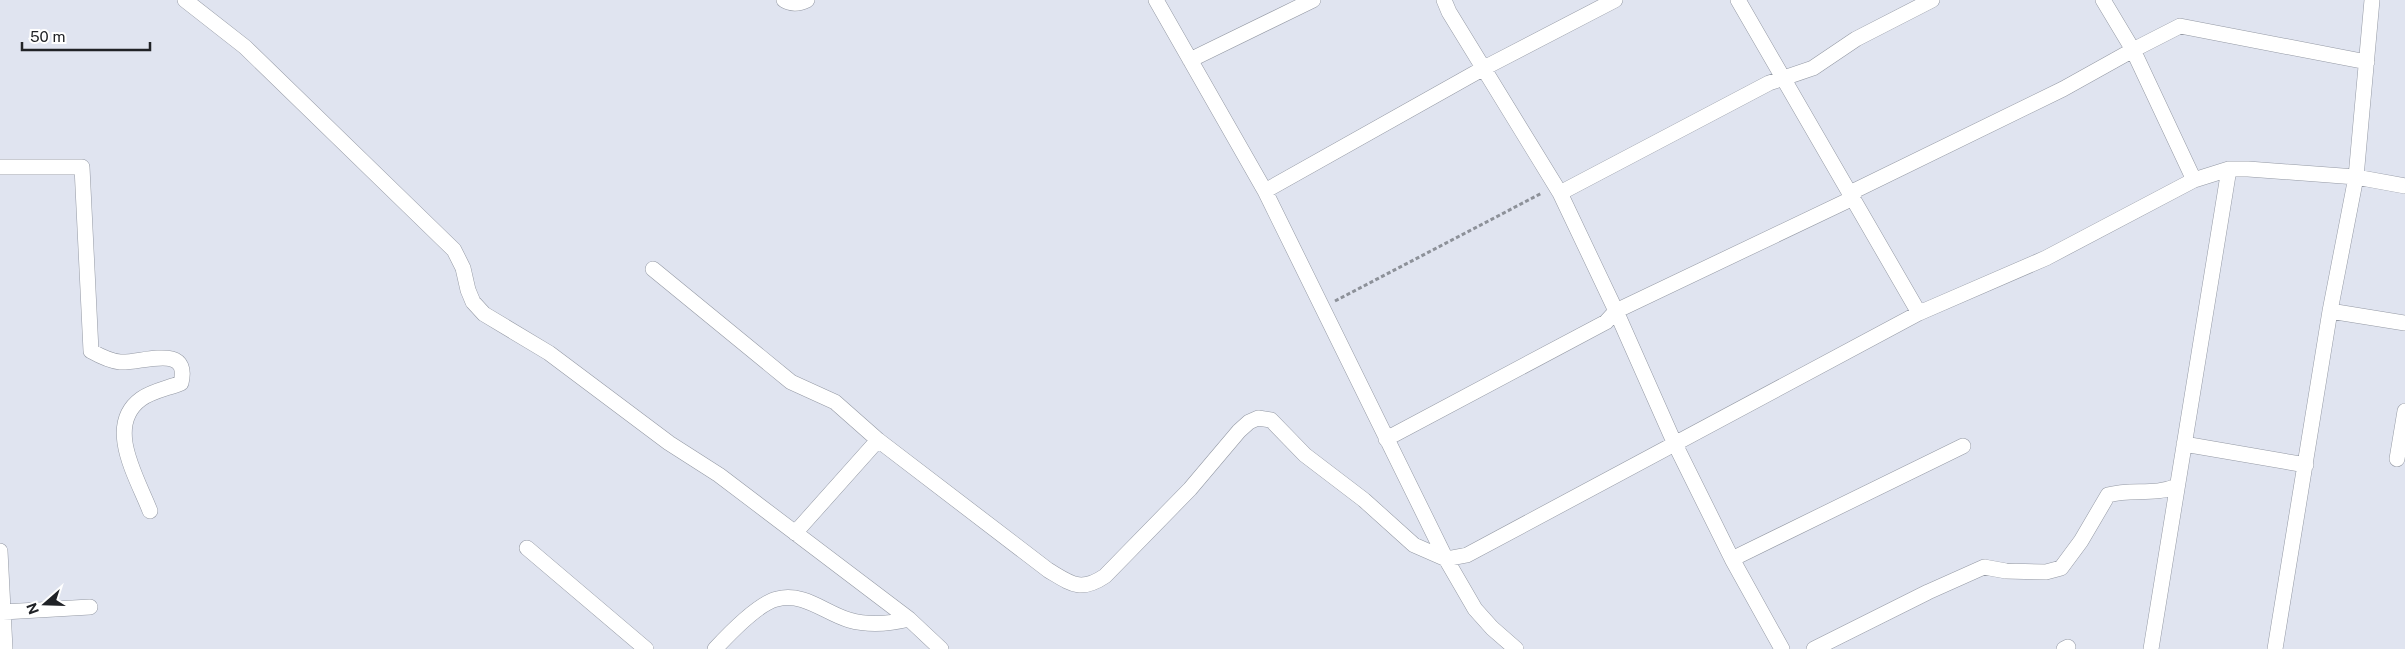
<svg xmlns="http://www.w3.org/2000/svg" width="2405" height="649" viewBox="0 0 2405 649" font-family="'Public Sans',sans-serif">
<style>
.lines{fill:none;stroke-linecap:round;stroke-linejoin:round}
.minor-casing{stroke:#9499a4;stroke-width:16}
.path{stroke:#8d9199;stroke-width:3;stroke-dasharray:4 2.5;stroke-linecap:butt}
.minor{stroke:#fff;stroke-width:15}
</style>
<rect width="100%" height="100%" fill="#e0e4f0"/>
<g class="lines">
<g class="minor-casing">
<path id="minor" d="M185,0L245,47L454,250L463,268L468,290L473,302L484,314L549,353L669,443L719,475L909,619L941,649
M784,0C792,5 799,4 807,0
M1156,0L1265,191L1446,559L1475,609L1492,628L1516,649
M1444,0L1449,12L1560,193L1616,311L1674,442L1732,559L1782,649
M1738,0L1919,313
M1190,60L1313,0
M0,167H82L91,351C100,356 110,361 120,362C140,364 191,342 181,383C169,388 152,391 141,399C104,426 138,479 150,511
M2194,180L2133,50L2180,26L2367,62
M1265,191L1484,68L1615,0
M1560,193L1769,83L1813,68L1856,39L1932,0
M653,269L791,382L835,402L878,440L1048,570C1070,583 1080,593 1105,576L1190,489L1239,431L1249,422L1258,418L1271,420L1305,455L1364,500L1414,545L1446,559L1467,555L1919,313L2046,258L2194,180L2229,169H2248L2356,177L2405,186
M2330,311L2405,323
M1386,439L1606,322L1616,311L1851,199L1856,190L2063,89L2133,50L2103,0
M2184,444L2306,465
M2397,459L2405,411
M795,533L878,440
M527,548L646,649
M0,551L5,649
M1732,559L1963,446
M3,612L90,607
M715,649C728,635 759,603 777,599C804,592 825,613 849,620C870,626 889,624 909,619
M1814,649L1928,592L1984,567L2006,571L2046,572L2061,568L2081,541L2108,495C2131,488 2154,496 2177,486
M2064,649L2068,647
M2151,649L2229,169
M2275,649L2330,311L2356,177L2372,0"/>
</g>
<path class="path" d="M1335,301L1542,193"/>
<use href="#minor" class="minor"/>
</g>
<g transform="translate(45 604) rotate(250)" stroke="#ffffff" stroke-width="4" paint-order="stroke">
<path d="M0-4L9 19L0 12L-9 19Z" fill="#202226"/>
<text y="-8" font-size="14" font-weight="bold" text-anchor="middle" fill="#202226">N</text>
</g>
<path d="M22 42v8h128v-8" fill="none" stroke="#202226" stroke-width="2.5"/>
<text x="30" y="42" font-size="15" fill="#202226" stroke="#ffffff" stroke-width="4" paint-order="stroke">50 m</text>
</svg>
